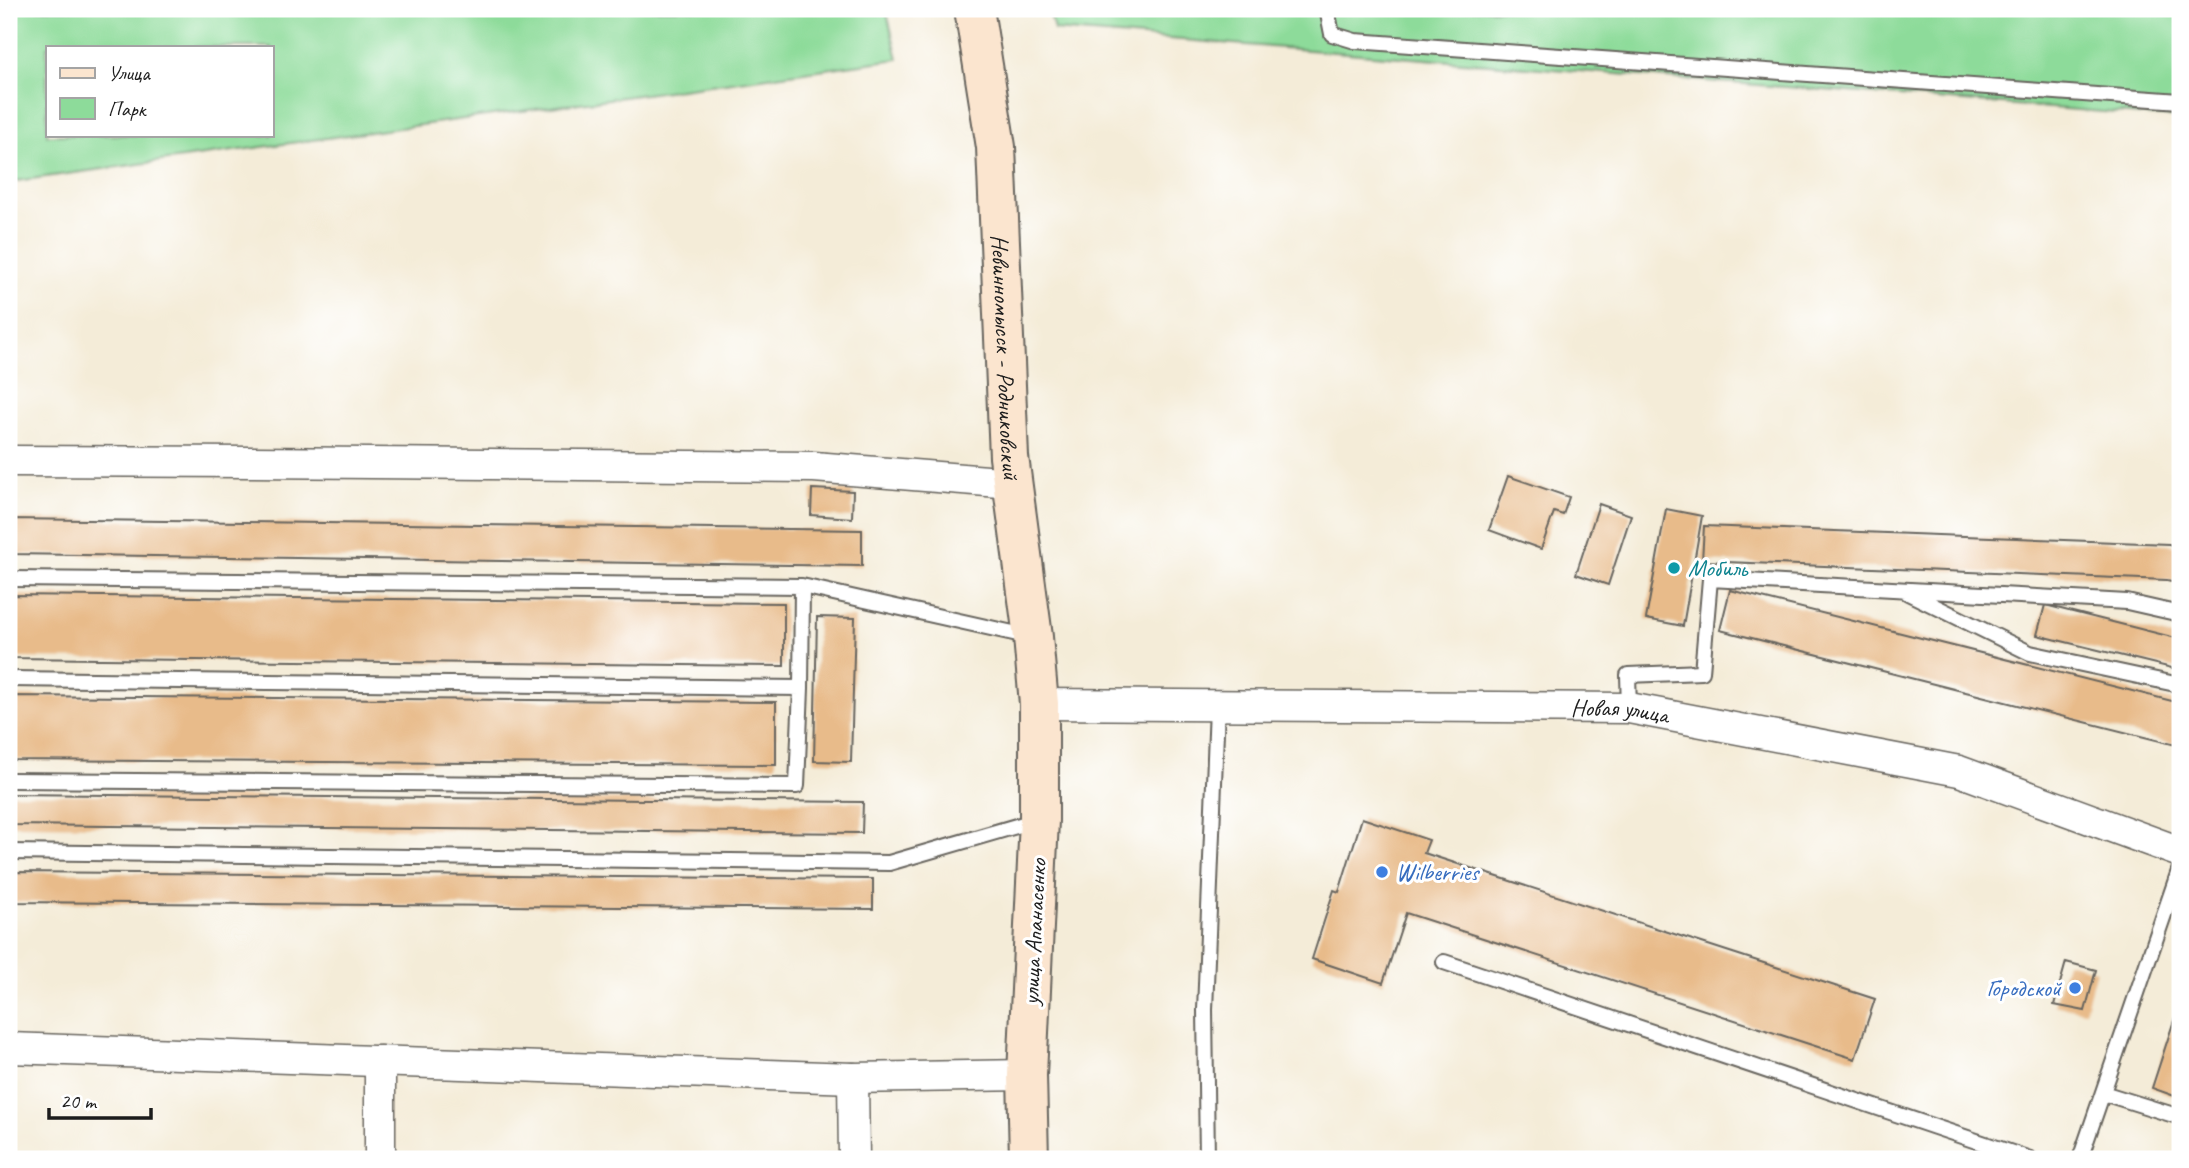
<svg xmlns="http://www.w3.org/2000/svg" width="2189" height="1168" viewBox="0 0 2189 1168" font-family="Caveat,sans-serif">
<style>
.green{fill:#8ddb9a;stroke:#547c5b;stroke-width:2;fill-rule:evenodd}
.building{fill:#e8bb8a}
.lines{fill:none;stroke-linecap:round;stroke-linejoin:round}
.lane-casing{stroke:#68655e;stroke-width:18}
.street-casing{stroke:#68655e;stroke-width:33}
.secondary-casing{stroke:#68655e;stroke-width:42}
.lane{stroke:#fff;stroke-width:14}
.street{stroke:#fff;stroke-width:30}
.secondary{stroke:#fbe5cf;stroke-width:38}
.culture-dot{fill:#0f9aa8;stroke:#fff;stroke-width:2.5}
.shop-dot{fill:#3f7fe0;stroke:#fff;stroke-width:2.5}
.labels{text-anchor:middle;stroke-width:6;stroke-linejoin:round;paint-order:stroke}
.street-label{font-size:24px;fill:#1c1c1c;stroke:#fff}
.culture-label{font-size:24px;fill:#0d838f;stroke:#fff;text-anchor:start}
.shop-label{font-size:24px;fill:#366cbe;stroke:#fff;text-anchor:start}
</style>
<rect width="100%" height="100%" fill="#fff"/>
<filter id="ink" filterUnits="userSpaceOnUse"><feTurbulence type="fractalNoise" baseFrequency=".0143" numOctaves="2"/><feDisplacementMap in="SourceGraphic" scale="14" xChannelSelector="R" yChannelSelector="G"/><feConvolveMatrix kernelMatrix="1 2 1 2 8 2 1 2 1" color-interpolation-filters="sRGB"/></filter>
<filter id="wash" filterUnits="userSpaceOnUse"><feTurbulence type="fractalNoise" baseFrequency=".00686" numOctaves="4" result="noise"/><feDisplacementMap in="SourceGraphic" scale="28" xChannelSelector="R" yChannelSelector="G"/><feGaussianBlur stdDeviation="1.57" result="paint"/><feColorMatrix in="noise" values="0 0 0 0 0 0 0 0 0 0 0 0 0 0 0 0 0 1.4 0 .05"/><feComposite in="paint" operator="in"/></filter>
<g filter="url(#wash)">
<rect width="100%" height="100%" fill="#f4ecd8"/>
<path class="green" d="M9,9H886L898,59L9,182ZM47,47H271V135H47Z
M1049,9H2180V118L1054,30Z"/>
<g id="blocks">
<path class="building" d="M1508,476L1569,497L1563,515L1554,512L1541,549L1489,530Z
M812,489L853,491L852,518L811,515Z
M1599,504L1631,515L1608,585L1576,574Z
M1666,509L1702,516L1683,626L1646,619Z
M9,519L862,530V566L9,554Z
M1704,526L2169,544L2180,548V583L2167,580L1702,561Z
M1730,590L2180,703V746L1720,630Z
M9,595L784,603V666L9,658Z
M2045,605L2180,639V670L2037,635Z
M817,617L855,618L851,762L814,761Z
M9,696L776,702V765L9,760Z
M9,794L863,802L862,833L9,825Z
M1362,818L1429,840L1424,853L1875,999L1855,1059L1406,913L1383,983L1312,959L1334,890L1339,892Z
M9,872L873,879V909L9,902Z
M2066,962L2096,970L2085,1011L2054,1005Z
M2178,1008L2180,1009V1098L2152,1088Z"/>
</g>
</g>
<g filter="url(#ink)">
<use href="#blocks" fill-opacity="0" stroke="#68655e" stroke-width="2"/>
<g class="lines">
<g class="lane-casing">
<path id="lane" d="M1327,9L1332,34L1355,41L2180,101
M9,579L802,586L1031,637
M1908,593L2030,653L2180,685
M9,679L801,688
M1629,708L1628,675L1702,672L1710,579L2127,602L2180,614
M9,780L797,786L801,688L802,586
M9,852L889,863L1037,820
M1444,962L2030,1159
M2103,1093L2180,1117
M1207,1159L1205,1010L1217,707
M2080,1159L2180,868"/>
</g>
<g class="street-casing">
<g id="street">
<path d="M9,461L253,462L814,467L1012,483"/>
<path id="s1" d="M1039,704L1629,708L1959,771L2180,852"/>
<path d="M9,1048L853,1078L1027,1075"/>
<path d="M853,1078L854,1159"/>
<path d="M380,1159V1061"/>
</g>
</g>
<g class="secondary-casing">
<g id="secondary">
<path id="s2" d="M974,9L996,147L1009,457L1033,637L1039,704V820L1027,1075L1029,1159"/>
</g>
</g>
<use href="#lane" class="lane"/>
<use href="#street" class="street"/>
<use href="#secondary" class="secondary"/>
</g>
</g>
<circle class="culture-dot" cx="1674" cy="568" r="7"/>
<g class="shop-dot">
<circle cx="1382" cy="872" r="7"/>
<circle cx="2075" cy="988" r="7"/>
</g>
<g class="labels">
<g class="street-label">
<text dy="8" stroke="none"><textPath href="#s2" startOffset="350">Невинномысск - Родниковский</textPath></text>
<text dy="8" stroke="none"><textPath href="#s1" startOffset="581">Новая улица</textPath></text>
<text transform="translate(1034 932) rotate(-87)" y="8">улица Апанасенко</text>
</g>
<g class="culture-label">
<text x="1688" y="576">Мобиль</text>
</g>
<g class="shop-label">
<text x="1396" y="880">Wilberries</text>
<text x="2061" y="996" text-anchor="end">Городской</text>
</g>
</g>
<rect width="2189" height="1168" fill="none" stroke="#fff" stroke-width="35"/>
<rect x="46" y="46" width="228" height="91" fill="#ffffff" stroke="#a4a4a4" stroke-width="2"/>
<rect x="60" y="68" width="35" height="10" fill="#fbe5cf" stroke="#a4a4a4" stroke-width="2"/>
<text x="108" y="80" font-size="21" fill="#1c1c1c">Улица</text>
<rect x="60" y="98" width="35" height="21" fill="#8ddb9a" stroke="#a4a4a4" stroke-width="2"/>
<text x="108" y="116" font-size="21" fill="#1c1c1c">Парк</text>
<path d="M49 1108v10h102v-10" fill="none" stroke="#1c1c1c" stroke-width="3.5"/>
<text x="60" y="1108" font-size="21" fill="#1c1c1c" stroke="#ffffff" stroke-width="5" paint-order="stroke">20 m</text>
</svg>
